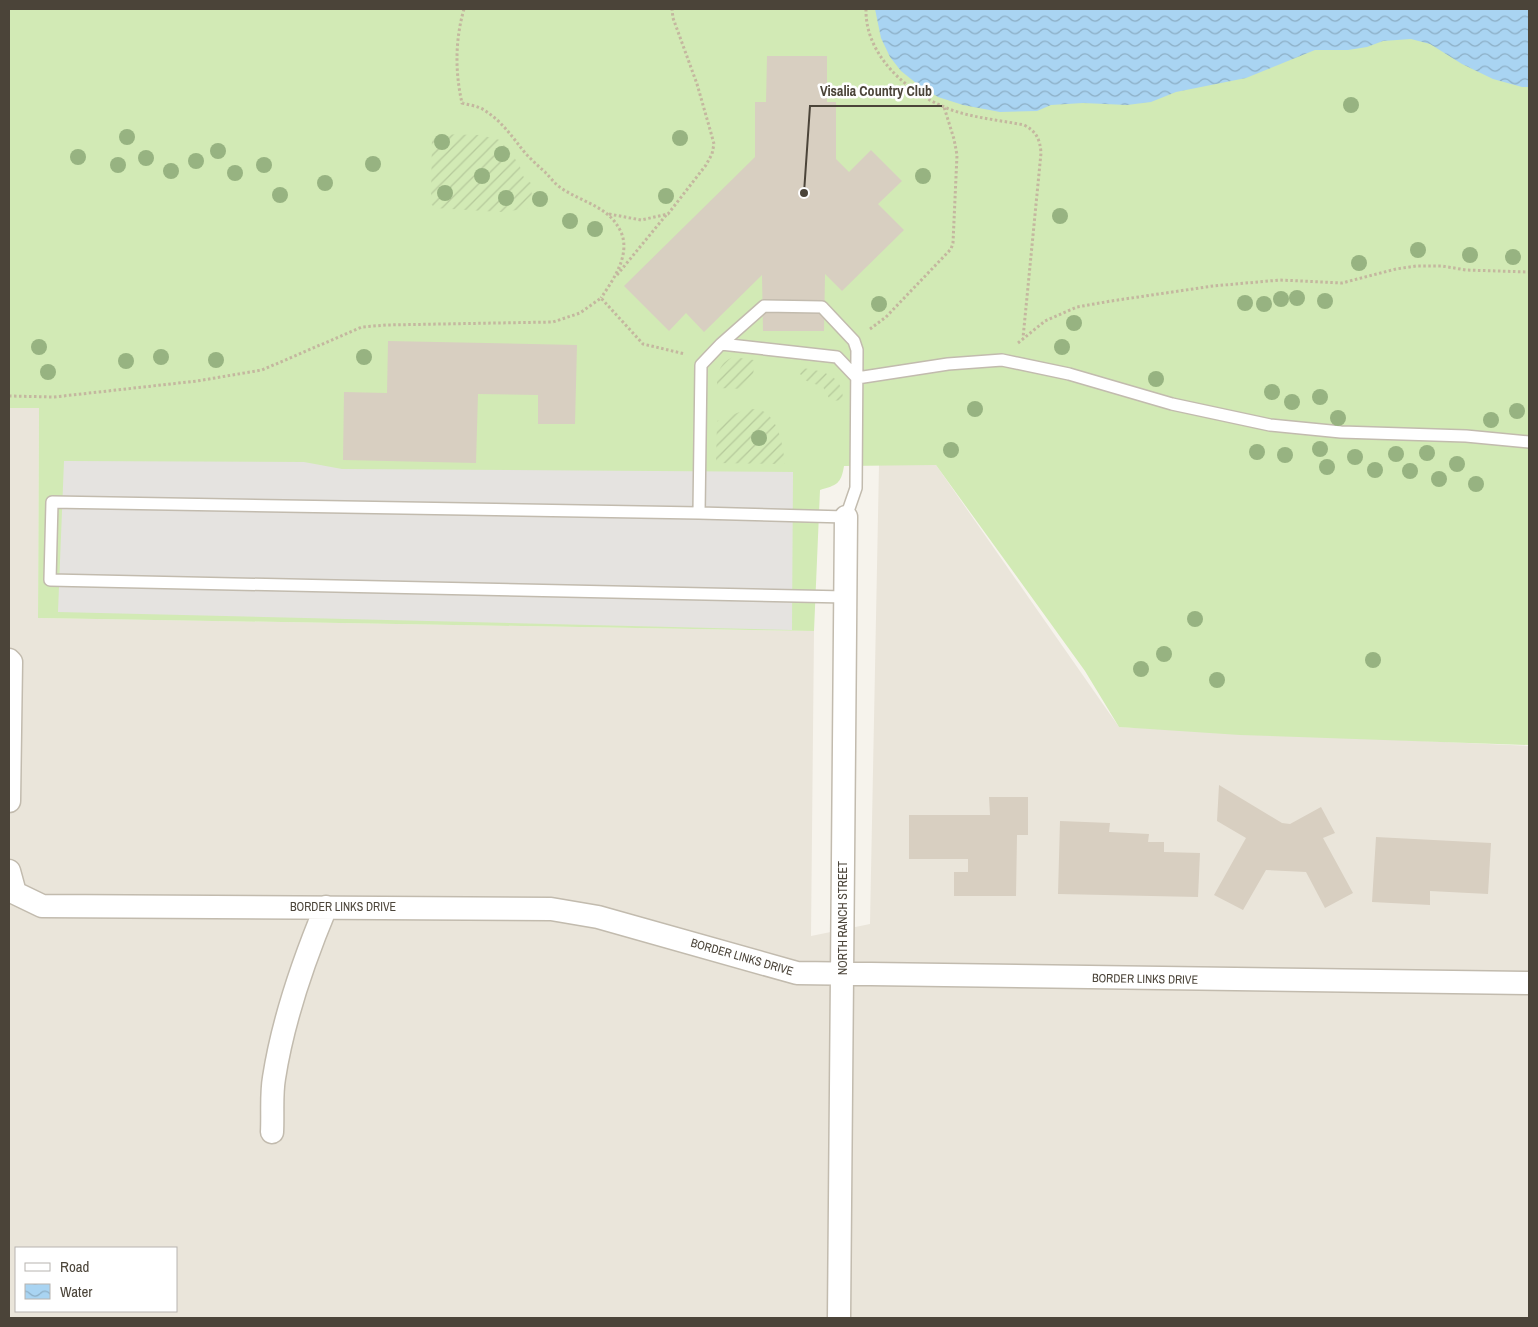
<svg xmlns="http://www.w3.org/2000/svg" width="1538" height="1327" viewBox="0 0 1538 1327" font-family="'Archivo Narrow',sans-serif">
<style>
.residential{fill:#eae5da;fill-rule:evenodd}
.grass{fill:#d2eab5}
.garden{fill:url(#garden-furrows)}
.parking{fill:#e5e3e0}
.water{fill:url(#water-waves)}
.building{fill:#d8cfc1}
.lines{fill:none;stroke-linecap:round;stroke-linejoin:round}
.lane-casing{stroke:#c2bbae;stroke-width:14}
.street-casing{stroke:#c2bbae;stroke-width:25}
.path{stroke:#c4b79f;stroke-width:3;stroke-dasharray:2.5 2.5;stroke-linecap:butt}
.lane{stroke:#fff;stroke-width:11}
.street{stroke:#fff;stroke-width:22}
.tree{fill:#97b381}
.labels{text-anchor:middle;stroke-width:5;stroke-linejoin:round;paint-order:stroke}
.street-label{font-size:12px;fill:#4b4439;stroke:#fff}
.leader{fill:none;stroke:#4b4439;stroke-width:2}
.callout-dot{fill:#4b4439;stroke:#fff;stroke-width:2}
.callout-label{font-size:14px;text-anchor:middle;font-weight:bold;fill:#4b4439;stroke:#fff;stroke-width:5;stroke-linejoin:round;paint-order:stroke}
</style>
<defs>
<pattern id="garden-furrows" width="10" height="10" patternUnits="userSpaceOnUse" patternTransform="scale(1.25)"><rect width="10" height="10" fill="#d2eab5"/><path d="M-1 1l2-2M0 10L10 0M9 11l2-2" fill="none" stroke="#b6ca9c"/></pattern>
<pattern id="water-waves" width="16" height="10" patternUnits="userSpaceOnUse" patternTransform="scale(1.25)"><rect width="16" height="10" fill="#a9d4f2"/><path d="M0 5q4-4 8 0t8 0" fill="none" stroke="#8caec5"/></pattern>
</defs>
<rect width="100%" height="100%" fill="#f6f3ec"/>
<path class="residential" d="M39,407L38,618L814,631L811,936L870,924L879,465H936L1119,727L1529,746V1318H9V408ZM16,1248H176V1311H16Z"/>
<path class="grass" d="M9,9H1529V745L1240,735L1119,727L1085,671L936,465L844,466C841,484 837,485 820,490L814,631L38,618L39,408H9Z"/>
<path class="garden" d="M432,134L480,135L500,140L519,164L524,178L531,183L532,198L527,209L500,212L435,208L431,204Z
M733,357L754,360L753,381L745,389L717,388C717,374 719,363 733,357Z
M798,367C819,371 843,372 843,400L831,401L829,398L823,387C810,381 802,384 798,367Z
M747,409C754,409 761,409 766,413C780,424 783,447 785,464L716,463L717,421Z"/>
<path class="parking" d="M64,461L304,462L342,469L793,472L792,630L58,612Z"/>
<path class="water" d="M875,9H1529V87H1522L1493,79L1462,64L1430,44L1411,39L1383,41L1367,47L1348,50H1315L1246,78L1176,92L1151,102L1127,105L1083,103L1051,105L1037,111L1000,112L963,105L938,97L916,83L901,71L890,57L881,38Z"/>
<path class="building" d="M767,56H827V102H836V159L849,172L871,150L902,181L878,204L904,230L842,291L825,274L824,331H763L762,275L704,332L686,313L669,331L624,286L755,157V102H766Z
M388,341L577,345L575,424H538V395L478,394L476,463L343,460L344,392L387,393Z
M1219,785L1282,823L1290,824L1321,807L1335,833L1323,838L1353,893L1325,908L1306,872L1266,870L1243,910L1214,895L1246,838L1217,821Z
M989,797H1028V835H1017L1016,896H954V872H968V859H909V815H990Z
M1060,821L1110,823L1109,832L1149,834L1148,842H1164V852L1200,853L1198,897L1058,894Z
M1376,837L1491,843L1488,894L1430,891V905L1372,902Z"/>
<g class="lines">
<g class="lane-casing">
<path id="lane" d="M721,344L837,357L857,378L948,364L1002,360L1069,374L1172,404L1270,425L1341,432L1466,436L1529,442
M699,513L701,365L721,344L764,306L822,307L854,341L857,350L856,488L846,517L699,513L52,502L50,580L846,597"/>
</g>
<g class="street-casing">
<path id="street" d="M9,660L11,662L9,801
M9,871L15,893L42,906L551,909L598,917L797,973L1529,983
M272,1132C273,1114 271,1095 274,1078C283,1020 303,962 326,907
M839,1318L846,517"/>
</g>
<path class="path" d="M464,9C455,40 455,72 462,103C469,105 478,106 484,110C503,122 512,137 526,154C532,160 538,166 545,172C550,177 555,184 561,188C583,203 609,206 621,232C631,255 613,280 601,298
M866,9C865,56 908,93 949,109C973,118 999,120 1024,125C1036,131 1040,139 1041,153L1023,338
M609,214L641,220L668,214L706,165L712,154L714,144L711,133L697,84L673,18L672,9
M617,275L667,214
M870,329L886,317L951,249L953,243L957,155L954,139L944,107
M1018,343L1045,321L1077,307L1111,301L1213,286L1280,280L1342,283L1396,269L1416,266H1442L1466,270L1529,272
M9,396L54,397L197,381L262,370L362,327L386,325L553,322L580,313L601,298L643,344L685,354"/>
<use href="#lane" class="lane"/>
<use href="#street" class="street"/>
</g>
<g class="tree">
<circle cx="1351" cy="105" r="8"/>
<circle cx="127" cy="137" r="8"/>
<circle cx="680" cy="138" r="8"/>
<circle cx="442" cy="142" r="8"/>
<circle cx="218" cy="151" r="8"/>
<circle cx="502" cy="154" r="8"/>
<circle cx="78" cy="157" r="8"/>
<circle cx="146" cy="158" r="8"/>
<circle cx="196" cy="161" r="8"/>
<circle cx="373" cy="164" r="8"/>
<circle cx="118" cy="165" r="8"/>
<circle cx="264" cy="165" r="8"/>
<circle cx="171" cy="171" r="8"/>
<circle cx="235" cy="173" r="8"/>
<circle cx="482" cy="176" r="8"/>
<circle cx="923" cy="176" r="8"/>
<circle cx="325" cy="183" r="8"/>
<circle cx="445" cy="193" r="8"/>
<circle cx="280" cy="195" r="8"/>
<circle cx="666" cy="196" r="8"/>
<circle cx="506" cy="198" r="8"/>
<circle cx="540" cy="199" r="8"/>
<circle cx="1060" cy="216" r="8"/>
<circle cx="570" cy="221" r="8"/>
<circle cx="595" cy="229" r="8"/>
<circle cx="1418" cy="250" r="8"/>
<circle cx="1470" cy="255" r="8"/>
<circle cx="1513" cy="257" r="8"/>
<circle cx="1359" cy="263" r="8"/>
<circle cx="1297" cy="298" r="8"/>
<circle cx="1281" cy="299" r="8"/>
<circle cx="1325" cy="301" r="8"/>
<circle cx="1245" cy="303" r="8"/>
<circle cx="879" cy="304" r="8"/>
<circle cx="1264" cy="304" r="8"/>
<circle cx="1074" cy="323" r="8"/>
<circle cx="39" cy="347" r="8"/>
<circle cx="1062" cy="347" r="8"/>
<circle cx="161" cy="357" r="8"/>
<circle cx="364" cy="357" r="8"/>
<circle cx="216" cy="360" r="8"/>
<circle cx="126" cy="361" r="8"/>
<circle cx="48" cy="372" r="8"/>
<circle cx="1156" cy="379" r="8"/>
<circle cx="1272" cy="392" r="8"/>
<circle cx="1320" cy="397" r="8"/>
<circle cx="1292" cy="402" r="8"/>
<circle cx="975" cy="409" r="8"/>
<circle cx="1517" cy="411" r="8"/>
<circle cx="1338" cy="418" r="8"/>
<circle cx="1491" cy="420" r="8"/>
<circle cx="759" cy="438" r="8"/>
<circle cx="1320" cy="449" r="8"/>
<circle cx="951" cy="450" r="8"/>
<circle cx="1257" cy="452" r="8"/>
<circle cx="1427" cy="453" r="8"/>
<circle cx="1396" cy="454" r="8"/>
<circle cx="1285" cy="455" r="8"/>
<circle cx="1355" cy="457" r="8"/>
<circle cx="1457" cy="464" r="8"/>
<circle cx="1327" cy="467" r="8"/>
<circle cx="1375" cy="470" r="8"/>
<circle cx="1410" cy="471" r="8"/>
<circle cx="1439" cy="479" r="8"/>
<circle cx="1476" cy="484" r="8"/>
<circle cx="1195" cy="619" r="8"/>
<circle cx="1164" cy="654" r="8"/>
<circle cx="1373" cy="660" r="8"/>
<circle cx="1141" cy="669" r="8"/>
<circle cx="1217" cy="680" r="8"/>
</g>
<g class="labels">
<g class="street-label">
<text x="343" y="911">BORDER LINKS DRIVE</text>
<text transform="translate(843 918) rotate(-90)" y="4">NORTH RANCH STREET</text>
<text transform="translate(742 957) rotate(16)" y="4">BORDER LINKS DRIVE</text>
<text transform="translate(1145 979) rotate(1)" y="4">BORDER LINKS DRIVE</text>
</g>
</g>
<path class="leader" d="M804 193L810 106H942"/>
<circle class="callout-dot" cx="804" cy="193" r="5"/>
<g class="callout-label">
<text x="876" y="96">Visalia Country Club</text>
</g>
<rect width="1538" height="1327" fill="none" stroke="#4b4439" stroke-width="20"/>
<rect x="15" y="1247" width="162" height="65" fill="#ffffff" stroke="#b7b4b0"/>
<rect x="25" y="1263" width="25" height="8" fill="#ffffff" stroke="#b7b4b0"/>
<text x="60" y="1272" font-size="15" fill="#4b4439">Road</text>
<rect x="25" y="1284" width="25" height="15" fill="url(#water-waves)" stroke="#b7b4b0"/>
<text x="60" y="1297" font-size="15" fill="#4b4439">Water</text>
</svg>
